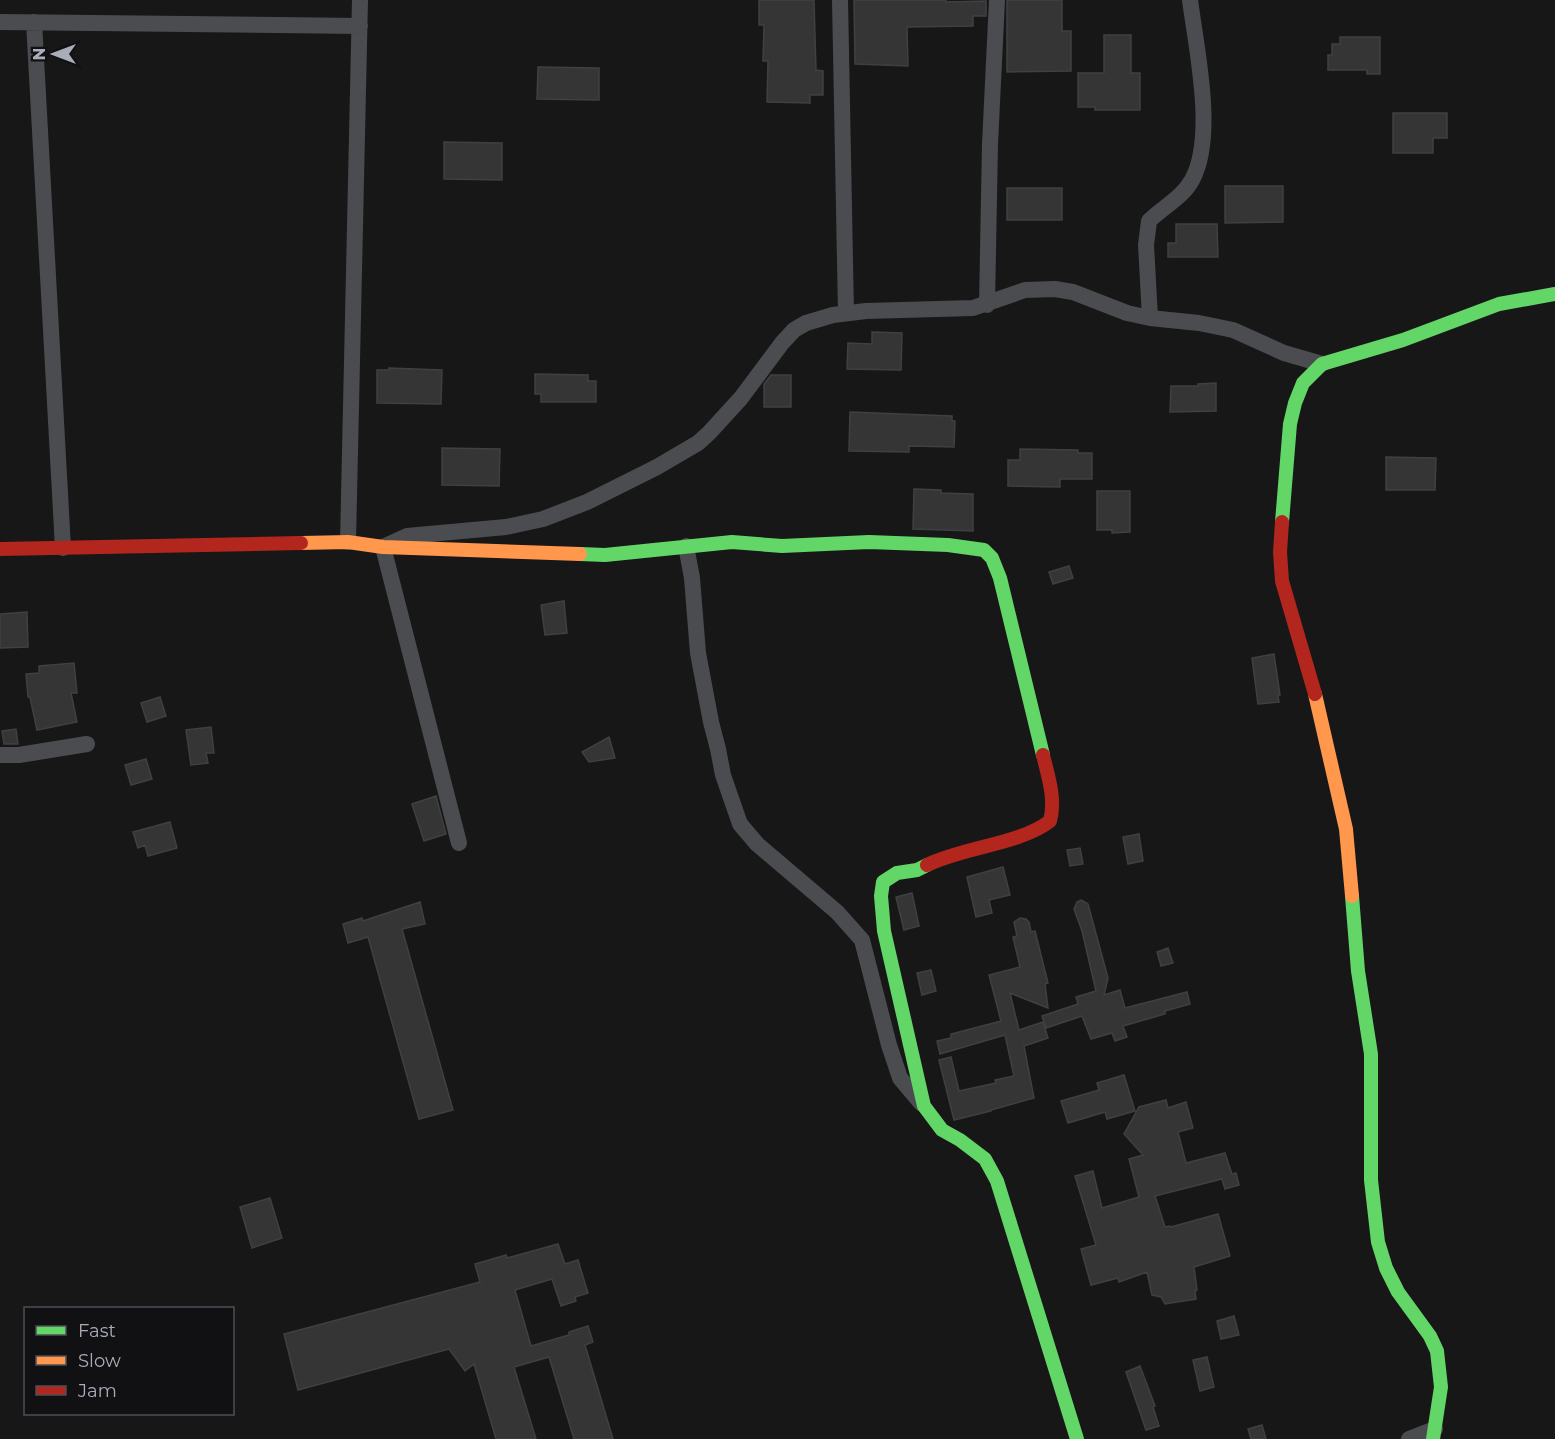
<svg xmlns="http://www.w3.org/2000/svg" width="1555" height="1439" viewBox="0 0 1555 1439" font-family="Montserrat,sans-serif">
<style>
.building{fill:#353536;stroke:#3f4043;stroke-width:1.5}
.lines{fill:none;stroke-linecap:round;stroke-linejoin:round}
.street{stroke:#4b4c50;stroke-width:16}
.fast{stroke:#63d668;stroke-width:14}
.slow{stroke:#ff974d;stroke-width:14}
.jam{stroke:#b3261e;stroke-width:14}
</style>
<rect width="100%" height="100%" fill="#171717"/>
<path class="building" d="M759,0H814L816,70L823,71V95H810V103L767,102L768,61H763L764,25H759Z
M854,0H946V2L986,1V16H973V26L907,27L908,66L855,64Z
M1007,0H1062V31H1071V71L1007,72Z
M1104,35H1131V73H1140V110H1095V107H1078V73H1104Z
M1340,37H1380V74H1367V70H1328V55H1332V44H1340Z
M538,67L599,68V100L537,99Z
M1393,113H1447V138H1433V153H1393Z
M444,142L502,143V180L444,179Z
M1225,186H1283V222L1225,223Z
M1007,188H1062V220H1007Z
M1176,224H1217L1218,257H1168V243H1176Z
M872,332L902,333L901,370L847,369L848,343L872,344Z
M389,368L442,370L441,404L377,403V370H389Z
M535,374L588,375V381H596V402H541V394H535Z
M771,375H791V407H764V384Z
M1216,383V411L1170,412L1171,386H1198V384Z
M850,412L952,416V421H955L954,447L909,446V452L849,451Z
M442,448L500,449L499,486L442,485Z
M1020,449L1078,450V453H1092V479H1060V487L1008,486V460H1020Z
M1386,457L1436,458L1435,490H1386Z
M914,489L941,490V493L973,494V531L913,529Z
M1097,491H1130V532L1112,533V530H1097Z
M1069,566L1073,578L1053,584L1049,572Z
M564,601L567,633L545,635L541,605Z
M27,612L28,647L0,648V614Z
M1274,654L1280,695H1278L1279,702L1258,704L1252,658Z
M74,663L77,693H71L77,722L37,730L30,697H28L26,674L39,673V666Z
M160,697L166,716L147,722L141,703Z
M211,727L214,753H206L208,763L191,765L186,730Z
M16,729L18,744H4L2,731Z
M609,737L615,758L589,762L582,752Z
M146,759L152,779L131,785L125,765Z
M436,796L446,834L424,841L412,804Z
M170,822L177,848L148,856L145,845L138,848L133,832Z
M1139,834L1143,861L1128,864L1123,837Z
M1080,848L1083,864L1070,866L1067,850Z
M1003,867L1010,895L989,900L992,913L976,917L967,877Z
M912,893L919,926L904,930L896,897Z
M1081,900L1088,904L1108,978L1104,995L1120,990L1125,1008L1187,992L1190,1004L1165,1011V1014L1123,1026L1127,1037L1115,1041L1112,1033L1091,1039L1082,1016L1046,1028L1042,1016L1078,1004L1076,997L1096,991L1082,931L1074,909L1077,902Z
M420,902L425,924L402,929L453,1110L419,1119L368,937L348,943L343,924L362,918L363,921Z
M1020,918L1026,919L1029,922L1031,932L1035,931L1048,983L1045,984L1048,1008L1010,993L1019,1030L1043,1022L1048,1038L1024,1046L1034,1098L991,1110V1111L954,1120L939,1060L951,1057L959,1091L996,1083L995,1080L1014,1076L1005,1035L940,1054L937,1041L951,1038V1034L1001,1021L989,975L1020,967L1013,937L1017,936L1014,922Z
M1168,948L1173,963L1161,966L1157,952Z
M931,970L936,991L922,995L917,973Z
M1124,1075L1135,1111L1107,1119L1105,1112L1068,1123L1061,1101L1099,1090L1097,1083Z
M1166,1100L1168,1108L1186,1102L1193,1128L1178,1132L1186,1163L1225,1153L1232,1174L1236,1173L1239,1185L1225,1189L1222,1179L1155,1196L1165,1227L1170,1226L1171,1227L1218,1214L1230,1256L1194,1267L1197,1290L1195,1291L1196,1299L1165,1304L1161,1297L1152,1295L1147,1272L1119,1282L1118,1278L1091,1285L1081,1249L1096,1245L1075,1176L1093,1171L1102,1208L1139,1197L1129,1159L1143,1155L1124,1134L1139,1107Z
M270,1198L282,1238L252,1248L240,1207Z
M558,1244L565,1264L578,1260L588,1293L575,1297L576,1301L561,1306L552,1279L515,1290L531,1346L569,1335V1332L588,1326L593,1342L585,1345L613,1439H574L549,1357L514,1367L536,1439H496L474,1364L465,1371L449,1349L298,1390L284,1334L480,1282L475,1264L506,1255L507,1258Z
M1234,1316L1239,1335L1221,1339L1217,1321Z
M1207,1357L1214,1387L1200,1391L1193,1360Z
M1140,1366L1155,1406L1153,1407L1159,1426L1146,1430L1126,1372Z
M1262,1425L1266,1439H1251L1248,1429Z"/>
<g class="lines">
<path class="street" d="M840,0L846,313
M0,22L360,26
M34,22L63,548
M987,305L990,144L997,0
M1150,318L1146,245L1149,221C1163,207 1182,198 1192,180C1216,137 1196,47 1190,0
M348,542L360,0
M686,546L692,578L698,653L711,722L718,749L723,775L740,824L757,844L837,912L862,940L889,1045L900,1078L921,1103
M0,755H19L87,744
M459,843L383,547L407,536L506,527L543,519L587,502L657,467L698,443L709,433L741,398L782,343L794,330L806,323L833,315L866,311L973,308L1025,290L1055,289L1073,292L1127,313L1150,318L1199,323L1233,330L1284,353L1322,364
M1409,1439L1435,1429"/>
<path class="fast" d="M1282,522L1290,424L1295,403L1303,383L1322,364L1403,340L1499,304L1555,294
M580,554L605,555L732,542L782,546L869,542L948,545L984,550L992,558L1000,578L1043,755
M927,865L917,870L897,873L883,882L881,896L884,931L924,1106L942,1130L960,1140L985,1159L997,1181L1077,1439
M1352,896L1358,971L1371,1054V1180L1378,1242L1386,1268L1398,1292L1430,1336L1437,1351L1441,1387L1433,1439"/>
<path class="slow" d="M301,543L348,542L383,547L580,554
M1315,694L1346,829L1352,896"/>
<path class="jam" d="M1282,522L1280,552L1282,581L1315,694
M0,549L301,543
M927,865C963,847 1021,844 1050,821C1056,799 1048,776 1043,755"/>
</g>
<rect x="24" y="1307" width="210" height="108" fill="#111113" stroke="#4d4f55" stroke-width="1.5"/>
<rect x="36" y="1326" width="30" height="9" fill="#63d668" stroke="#4d4f55" stroke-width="1.5"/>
<text x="78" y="1337" font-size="18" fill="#a8adb8">Fast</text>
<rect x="36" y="1356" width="30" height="9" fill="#ff974d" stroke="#4d4f55" stroke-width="1.5"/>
<text x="78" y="1367" font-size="18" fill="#a8adb8">Slow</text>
<rect x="36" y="1386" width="30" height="9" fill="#b3261e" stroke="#4d4f55" stroke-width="1.5"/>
<text x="78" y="1397" font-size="18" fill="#a8adb8">Jam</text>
<g transform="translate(54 54) rotate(270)" stroke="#111113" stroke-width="4.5" paint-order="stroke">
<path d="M0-4.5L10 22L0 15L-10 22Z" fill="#a8adb8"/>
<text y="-9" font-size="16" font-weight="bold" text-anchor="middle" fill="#a8adb8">N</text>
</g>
</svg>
